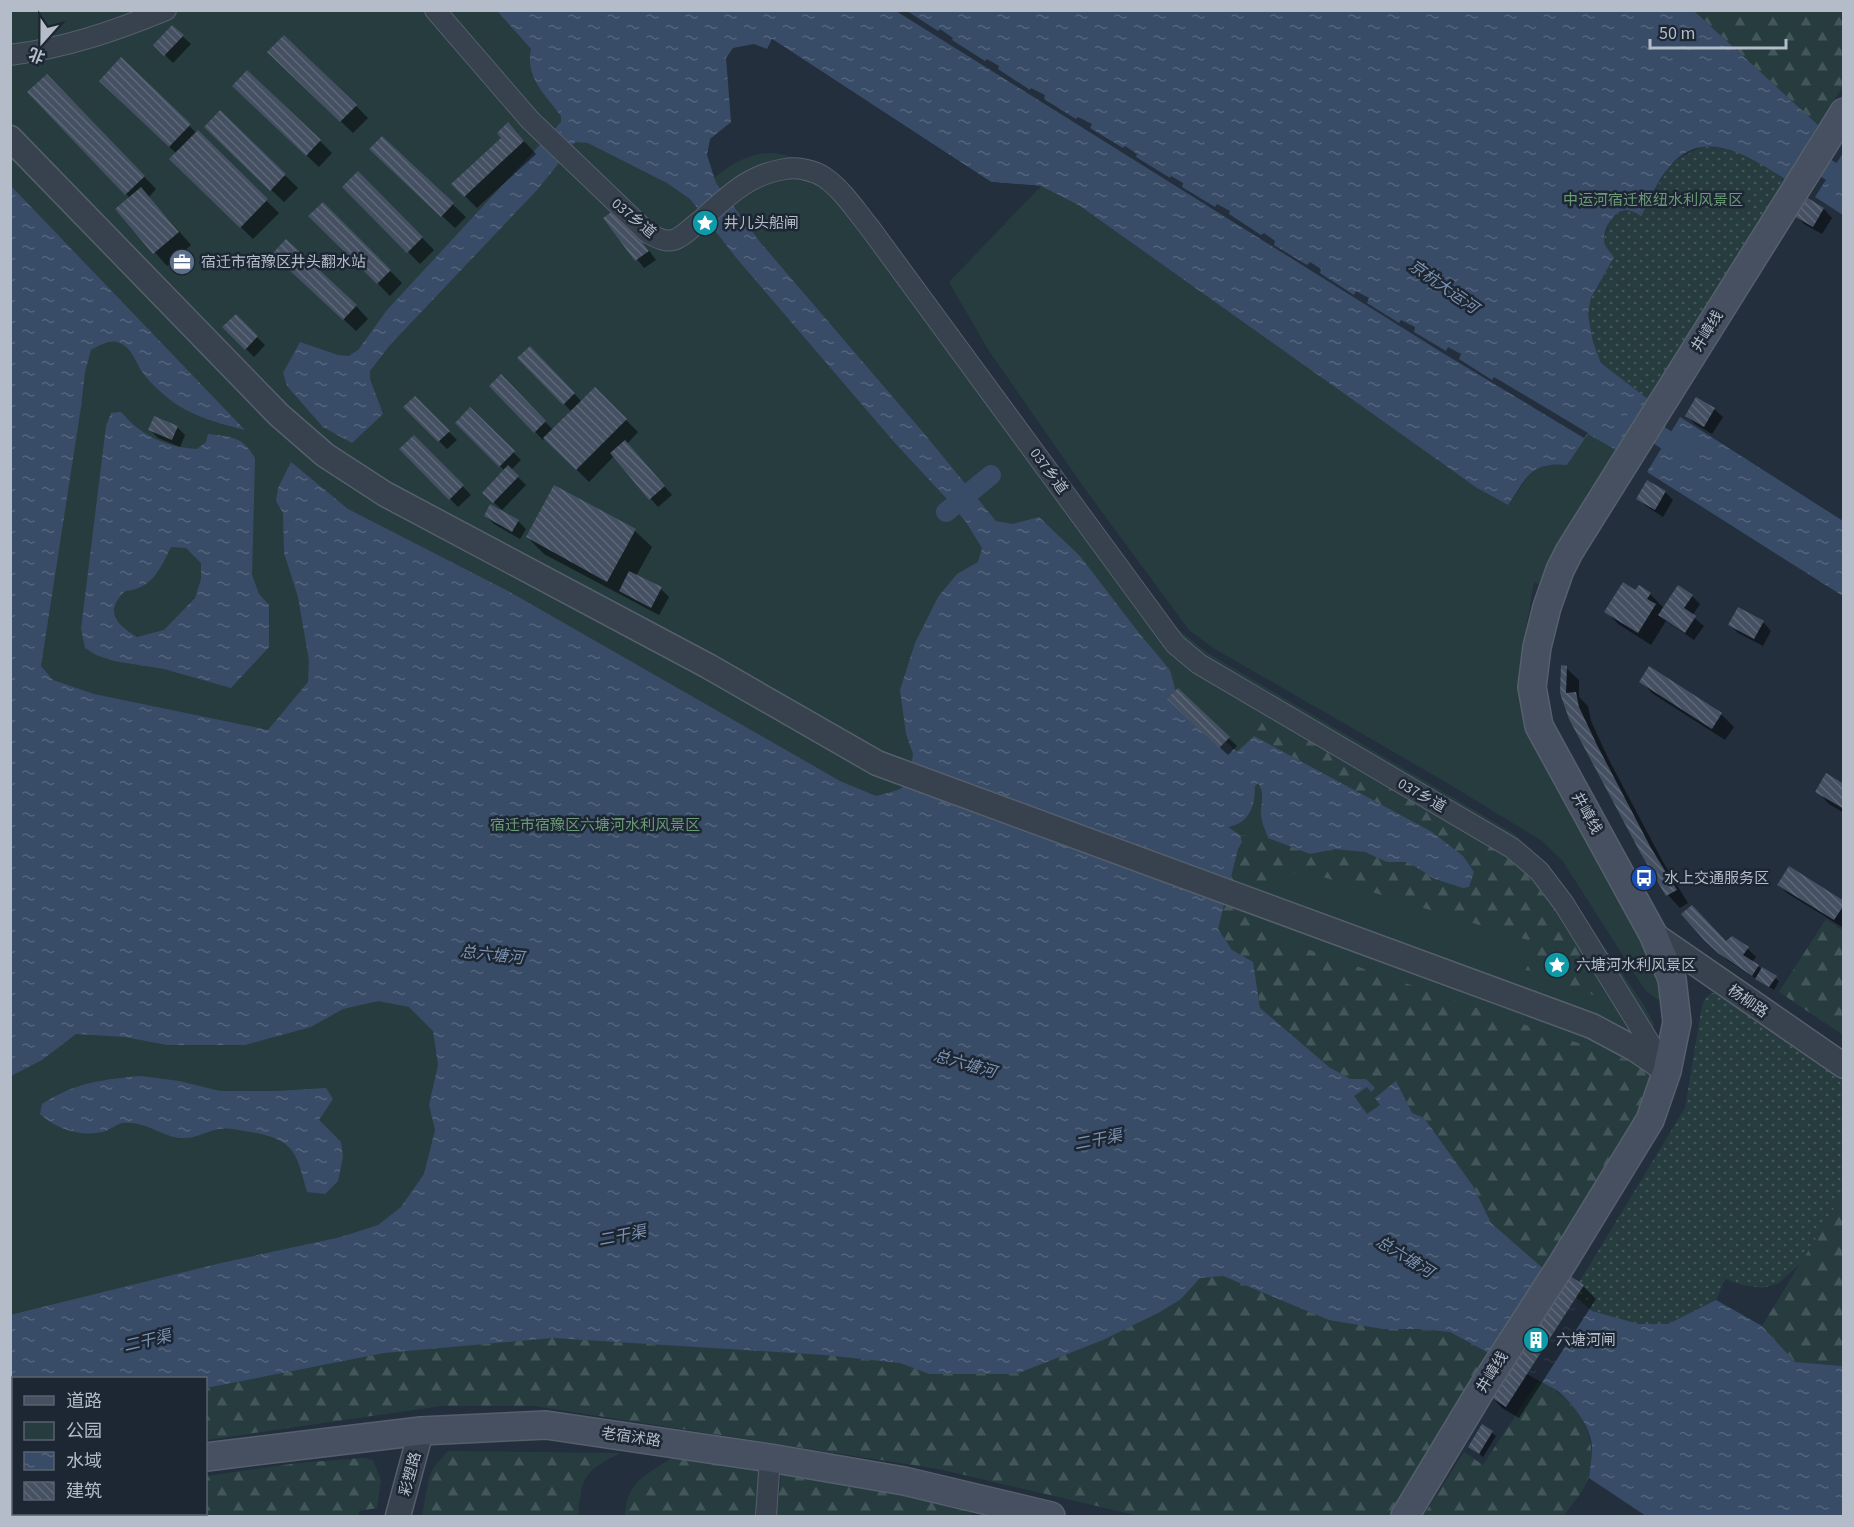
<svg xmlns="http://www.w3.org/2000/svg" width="1854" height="1527" viewBox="0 0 1854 1527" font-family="'Source Sans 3','Noto Sans SC',sans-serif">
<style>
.green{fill:#263c3f}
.forest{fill:url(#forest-firs)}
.garden{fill:url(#garden-dots)}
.water{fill:url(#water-ripples);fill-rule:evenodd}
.pier{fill:#242f3e}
.shadow{fill:#0007}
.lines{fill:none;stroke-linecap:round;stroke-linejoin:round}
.canal{stroke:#394c67;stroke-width:20}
.building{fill:url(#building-back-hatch)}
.minor-casing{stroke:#565f6c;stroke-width:22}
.tertiary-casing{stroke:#565f6c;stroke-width:27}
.secondary-casing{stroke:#565f6c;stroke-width:30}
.minor{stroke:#38414e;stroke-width:20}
.tertiary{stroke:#38414e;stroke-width:24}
.secondary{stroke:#465061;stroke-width:27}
.labels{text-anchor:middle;stroke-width:5;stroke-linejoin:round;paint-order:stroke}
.park-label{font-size:15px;fill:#6b9a76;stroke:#1d2633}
.street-label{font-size:15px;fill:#b4bcc9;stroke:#1d2633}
.poi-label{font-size:15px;fill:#b4bcc9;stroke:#1d2633;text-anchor:start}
.water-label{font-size:16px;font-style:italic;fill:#7c92b1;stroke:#1d2633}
</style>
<defs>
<pattern id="forest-firs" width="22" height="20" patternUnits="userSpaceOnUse" patternTransform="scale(1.5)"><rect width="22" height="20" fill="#263c3f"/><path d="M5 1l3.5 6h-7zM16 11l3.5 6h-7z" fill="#435659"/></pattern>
<pattern id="garden-dots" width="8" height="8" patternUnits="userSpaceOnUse" patternTransform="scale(1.5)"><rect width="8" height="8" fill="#263c3f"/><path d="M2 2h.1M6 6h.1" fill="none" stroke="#435659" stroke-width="1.8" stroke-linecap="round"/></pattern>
<pattern id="water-ripples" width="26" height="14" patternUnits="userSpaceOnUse" patternTransform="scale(1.5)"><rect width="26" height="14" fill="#394c67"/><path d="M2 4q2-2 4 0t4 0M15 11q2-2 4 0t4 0" fill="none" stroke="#53647b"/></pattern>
<pattern id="building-back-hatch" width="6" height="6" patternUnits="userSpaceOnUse" patternTransform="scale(1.5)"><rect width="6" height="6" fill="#455162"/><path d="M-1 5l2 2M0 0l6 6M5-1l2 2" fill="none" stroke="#5d6877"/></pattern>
</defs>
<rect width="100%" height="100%" fill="#242f3e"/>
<path class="green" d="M10,11H497L531,49L690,199C714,178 740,151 774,153C785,154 796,159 806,162L1171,623L1206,652L1513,833L1547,863L1644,1005L1654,1024L1650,1076L1641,1112L1544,1270L1140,1516L939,1469L535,1406H440L206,1440V1378H14V1482L11,1483Z
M1041,186L1080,206L1477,488L1508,505C1528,480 1528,461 1567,465L1588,433L1621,453L1541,585L1534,582L1526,629L1525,670L1539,752L1574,821L1644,940L1664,994L1658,1000L1645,990L1562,860L1542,841L1444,781L1213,648L1189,630L1085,489L987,348L949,282Z"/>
<path class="forest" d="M1694,11H1843V86L1818,125Z
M1267,714L1518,864L1573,931L1615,1003L1525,970L1547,939L1541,934L1528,940L1313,874L1288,872L1274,878L1256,924L1269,936L1639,1064L1650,1076L1641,1112L1544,1270L1491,1223L1473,1186L1435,1131L1412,1113L1396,1082L1350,1079L1329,1067L1260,1007L1253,962L1232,950L1218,929L1238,849L1242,842L1240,835L1268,838L1310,854L1335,849L1365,852L1387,862H1408L1435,879L1432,832L1254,736Z
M1826,919L1843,931V1035L1779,992Z
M1843,1193V1366L1795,1362L1762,1326Z
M1223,1276L1329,1320L1450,1332L1492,1355L1396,1516H1140L939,1469L535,1406H440L206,1440V1388L384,1353L553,1338L824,1355L900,1363L929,1374H1016L1103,1340L1160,1312L1181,1299L1200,1277Z
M1539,1380C1571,1398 1595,1424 1591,1463C1590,1469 1590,1475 1587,1481C1582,1494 1571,1505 1564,1516H1423L1464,1452L1483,1465Z
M448,1451L621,1453C585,1470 581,1477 578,1516H422L429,1478L434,1467Z
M363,1458L373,1460L381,1480L377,1508L359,1511L358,1516H12L26,1514H206V1476L298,1463Z
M672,1458L762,1469L759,1516H625C626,1482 646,1475 672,1458Z
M782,1471L824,1476L971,1511L973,1516H776Z"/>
<path class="garden" d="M1701,147C1739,147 1754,159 1785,179L1647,399L1601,363L1593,342L1588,314L1591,298L1614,257L1605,246L1604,239L1609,222L1616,214L1622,211L1631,210L1655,190L1668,168L1676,160Z
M1711,993H1721L1843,1075V1193L1801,1263L1779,1283L1763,1288L1742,1285L1725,1279L1716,1300L1668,1324H1639L1592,1311L1572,1294L1685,1108L1701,1011L1704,1000Z"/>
<path class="water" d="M497,11H1694L1818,125L1785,179C1750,157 1703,125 1669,167C1657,181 1650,200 1641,216C1635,212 1629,209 1622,211C1611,214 1601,233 1605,245C1607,249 1611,253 1614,257L1591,298L1588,314L1593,342L1601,363L1653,403L1621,453L1588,434L1567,465C1530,461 1526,479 1508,505L1477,488L1080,206L1041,186L991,182L772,39L767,49L754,44L733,48L726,58L731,122L710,139L707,155L716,183L760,242L922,431L996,521L1012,524L1039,517L1080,556L1139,633L1170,670L1177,696L1237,752L1254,736L1432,832L1463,856L1474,872L1469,887L1463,888L1435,879L1408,862H1387L1365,852L1335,849L1310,854L1268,838C1266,831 1261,822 1261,814C1261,803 1265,793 1258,783L1255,786C1255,806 1250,823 1228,827L1240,835L1242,842L1238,849L1218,929L1232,950L1253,962L1260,1008L1329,1067L1350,1079H1366L1375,1088L1371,1092L1367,1087L1354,1096L1367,1114L1380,1105L1375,1098L1396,1081L1412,1113L1424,1118L1473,1186L1491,1223L1592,1311L1639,1324H1668L1716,1300L1762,1326L1795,1362L1843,1366V1516H1646L1589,1478C1590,1468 1592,1458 1592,1448C1592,1428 1573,1404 1558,1391L1450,1332L1421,1329H1383L1329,1320L1223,1276L1200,1278L1181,1299L1160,1312L1103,1340L1016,1374H929L900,1363L824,1355L553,1338L384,1353L206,1388V1378H14L13,1432L11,1433L10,1315L221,1263L341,1237L378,1225L401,1207L424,1174L435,1130L429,1105L438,1065L433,1031L409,1007L378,1001L343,1009L311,1027L245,1045H167L125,1037L76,1034L42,1060L11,1076V186L245,430C214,422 186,415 162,393C155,387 148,380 143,373C135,362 132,346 117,342C109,340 98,346 91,350L85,372L81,407L41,666L53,680L94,694L268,730L308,682L309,661L298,597L284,553L283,513L276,501L278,488L291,462L348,509L508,591L840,781L876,796L898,790L909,784L913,754L906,734L900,690L915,643L938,597L957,574L978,562L982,548L966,522L946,498L894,442L738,260L690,199L667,183L588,143L576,142L570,146L563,158L537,190L390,345L370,371V379L383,414L352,443L323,427L287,386L283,373L300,342L338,355L349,356L359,349L387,310L561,122V116C545,94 525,78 531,49Z
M1843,153V215L1815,197Z
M121,412C142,436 165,447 197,449L206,442L208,434C232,437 242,436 255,458L252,575L259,594L269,605V647L231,688L164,669L114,661L96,655L85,648L81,629L106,426L111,413ZM171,547L186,548L201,563V579L195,598L164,630L137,637C116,624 104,612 125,591C152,589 160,569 171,547Z
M1680,417L1843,521V596L1647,472Z
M141,1076L179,1081L220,1091H277L326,1088L333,1099L319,1120L341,1142L343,1157L338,1181L325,1194L307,1192C296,1152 295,1140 251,1132C242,1131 229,1127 219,1129C207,1131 197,1138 184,1138C162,1138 146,1120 123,1123C116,1124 110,1130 103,1132C80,1137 56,1129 40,1114L42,1104C73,1083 105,1079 141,1076Z"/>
<path class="pier" d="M896,11H907L938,31L940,29L953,38L952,40L985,61L987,59L999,66L998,69L1030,90L1031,88L1045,95L1044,99L1076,119L1078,117L1092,124L1090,128L1123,148L1125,146L1137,154L1136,157L1170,178L1171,176L1183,183L1182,187L1215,207L1217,204L1230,211L1229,214L1261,235L1264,233L1275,241L1274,245L1307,265L1310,262L1321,269L1320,273L1354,295L1356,291L1369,298L1367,303L1399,323L1401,320L1415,327L1414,332L1446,351L1448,347L1461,354L1459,359L1492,380L1494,377L1588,433L1584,438L1446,355Z
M772,39L991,182L1041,186L1039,189L990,184L773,43L767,52Z"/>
<path class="shadow" d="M172,27L191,44L173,63L155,45Z
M121,60L279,213L253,239L171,159L177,154L113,94Z
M282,65L356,106L368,118L353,133Z
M59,88L156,189L149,197L191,245L167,266L117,209L130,198L29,92Z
M247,99L320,141L332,153L319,167Z
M220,112L298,188L284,202L206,127Z
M520,137L536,154L477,208L465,196Z
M382,138L466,217L455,228L384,162Z
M358,173L434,250L420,264L344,187Z
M1806,199L1824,209L1832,218L1822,234L1804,224L1796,216Z
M323,204L402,283L390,296L311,216Z
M605,218H625L656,260L644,268Z
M287,266L356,306L368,319L356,331Z
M236,316L265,345L254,357L232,335Z
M530,348L582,402L595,389L638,432L627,444L672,495L658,507L614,456L589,482L545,438L543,440L491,386L501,376L553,430L572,412L519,358Z
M415,398L457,440L447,449L405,407Z
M1697,399L1714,409L1723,417L1712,434L1695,424L1687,416Z
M470,410L521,460L511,470L526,485L502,510L484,493L505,471L457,423Z
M177,427L185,435L180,447L158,438L150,430Z
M414,437L471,495L458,507L401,449Z
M1665,492L1673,500L1663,517L1646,506L1638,498Z
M486,516L518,521L526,529L520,539L494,524Z
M635,531L652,547L636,576L661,589L669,597L659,615L544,554L527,537Z
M1636,592L1650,594L1664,608L1692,596L1700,604L1692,616L1704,626L1694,640L1666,621L1651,645L1618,624L1606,611Z
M1763,622L1771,631L1763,646L1738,633L1730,625Z
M1566,668L1579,680V697L1588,706L1591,721L1609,760L1663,862L1688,903L1680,908L1668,895L1561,693Z
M1650,668L1721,714L1734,727L1725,740L1653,694L1641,681Z
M1178,690L1237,746L1228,755L1169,699Z
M1844,786V813L1829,804L1817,791Z
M1779,885L1844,902L1842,927L1787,893Z
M1725,943L1748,949L1756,957L1752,962L1779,981L1774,990L1728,961L1714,948Z
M1567,1276L1583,1286L1596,1299L1519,1418L1502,1408L1490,1395Z
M1483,1426L1496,1436L1483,1457L1470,1447Z"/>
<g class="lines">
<path class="canal" d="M1802,154L1844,179
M1636,420L1689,455
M946,512L991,475"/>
</g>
<path class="building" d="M172,25L184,35L164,56L153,45Z
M284,35L357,105L340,122L267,52Z
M121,57L191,124L169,147L99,81Z
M247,70L321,140L306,156L232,86Z
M47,74L145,176L125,195L27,92Z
M220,110L286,174L270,191L204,127Z
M508,122L524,141L464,197L451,184L501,138L497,133Z
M198,130L268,199L240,228L169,159Z
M382,136L454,203L441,217L369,149Z
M358,171L423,237L407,253L342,187Z
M141,187L179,232L153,254L115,209Z
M1806,197L1824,208L1813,227L1794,216Z
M323,202L391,270L377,284L308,216Z
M617,208L649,251L635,261L603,218Z
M286,239L357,305L343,320L272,254Z
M236,314L258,336L245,350L222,327Z
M530,346L575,393L563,405L517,358Z
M501,374L546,421L534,433L489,386Z
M595,387L627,419L576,470L543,438Z
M415,396L450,431L438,442L403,407Z
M1696,397L1715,408L1704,427L1685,416Z
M470,407L515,451L499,467L455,423Z
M154,416L178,426L172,440L148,430Z
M414,435L464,485L449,500L399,449Z
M625,440L665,486L649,500L610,453Z
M508,465L519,476L493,503L482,493Z
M1647,480L1666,491L1655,510L1636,499Z
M554,485L636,529L607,582L526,537Z
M490,504L519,520L512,532L484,516Z
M629,571L662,587L651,608L619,591Z
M1623,582L1635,590L1639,585L1651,593L1647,599L1656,604L1638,633L1604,612Z
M1678,585L1693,595L1684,608L1696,616L1685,633L1658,615Z
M1738,607L1764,621L1754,639L1728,625Z
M1561,665L1567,666L1566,693L1576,692L1579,707L1597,745L1651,848L1677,890L1666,896L1641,854L1569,719L1560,693Z
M1649,666L1722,713L1712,729L1639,682Z
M1178,688L1230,737L1219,748L1167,699Z
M1826,773L1844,784V809L1815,792Z
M1789,866L1844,901V905L1834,920L1777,885Z
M1692,905L1726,941L1732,936L1749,947L1743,955L1759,965L1752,976L1718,953L1704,940L1681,914Z
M1762,967L1777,976L1769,987L1755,979Z
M1567,1274L1584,1285L1506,1407L1488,1395Z
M1482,1424L1493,1431L1479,1454L1468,1447Z"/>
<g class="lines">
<g class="minor-casing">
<path id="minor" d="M435,10L530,120L648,233C657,238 668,244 678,238C686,234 693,226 700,221C727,197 747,175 785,169C797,167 813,170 824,177C843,190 856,211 870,228L1175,644L1199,664L1512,848L1539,871L1564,904L1664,1066
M10,55C65,48 115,31 166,10
M766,1516L770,1458"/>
</g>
<g class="tertiary-casing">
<path id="tertiary" d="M10,138L279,415L325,455L385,494L708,666L877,763L1592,1026L1635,1049L1667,1071
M1653,934L1844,1066
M398,1516L421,1431"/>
</g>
<g class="secondary-casing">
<path id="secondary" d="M206,1457L421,1431L546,1425L770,1458L904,1481L1051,1516
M10,1499L14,1498
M1405,1516L1481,1390L1562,1264L1650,1120L1667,1071L1677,1022L1672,979L1653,934L1539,726L1532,687L1537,647L1547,607L1560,570L1569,552L1844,112"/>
</g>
<use href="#minor" class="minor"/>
<use href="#tertiary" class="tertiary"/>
<use href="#secondary" class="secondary"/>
</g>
<defs>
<g id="sight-disc" transform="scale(1.35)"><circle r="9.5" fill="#0f9aa8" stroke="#1d2633"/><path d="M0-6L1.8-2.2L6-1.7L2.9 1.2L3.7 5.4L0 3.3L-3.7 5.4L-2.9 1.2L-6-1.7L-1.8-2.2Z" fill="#fff"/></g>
<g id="office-disc" transform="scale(1.35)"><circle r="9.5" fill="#5c6f8a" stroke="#1d2633"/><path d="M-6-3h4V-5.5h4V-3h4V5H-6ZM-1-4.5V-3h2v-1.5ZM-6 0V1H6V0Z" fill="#fff"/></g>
<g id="bus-disc" transform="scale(1.35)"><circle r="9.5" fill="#1a4fb4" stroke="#1d2633"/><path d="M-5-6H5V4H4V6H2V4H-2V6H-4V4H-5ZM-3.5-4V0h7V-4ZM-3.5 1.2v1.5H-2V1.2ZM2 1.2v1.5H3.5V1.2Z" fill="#fff"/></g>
<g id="building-disc" transform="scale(1.35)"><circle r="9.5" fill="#0f9aa8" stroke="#1d2633"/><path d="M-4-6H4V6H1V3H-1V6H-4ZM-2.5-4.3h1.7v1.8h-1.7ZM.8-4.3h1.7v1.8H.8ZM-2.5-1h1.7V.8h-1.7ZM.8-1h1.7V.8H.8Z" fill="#fff"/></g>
</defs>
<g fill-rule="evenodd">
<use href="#sight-disc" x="705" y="223"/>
<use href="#office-disc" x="182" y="262"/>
<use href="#bus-disc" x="1644" y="878"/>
<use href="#sight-disc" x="1557" y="965"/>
<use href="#building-disc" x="1536" y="1340"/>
</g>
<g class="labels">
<g class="park-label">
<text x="1653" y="205">中运河宿迁枢纽水利风景区</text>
<text x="595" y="830">宿迁市宿豫区六塘河水利风景区</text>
</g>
<g class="street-label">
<text transform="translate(634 218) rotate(40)" y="5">037乡道</text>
<text transform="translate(1707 331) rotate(-58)" y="5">井嶂线</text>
<text transform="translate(1049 471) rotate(54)" y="5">037乡道</text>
<text transform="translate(1422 795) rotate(30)" y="5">037乡道</text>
<text transform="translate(1587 813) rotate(61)" y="5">井嶂线</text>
<text transform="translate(1748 1001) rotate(35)" y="5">杨柳路</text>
<text transform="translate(1492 1372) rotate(-58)" y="5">井嶂线</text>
<text transform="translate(631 1437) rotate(8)" y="5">老宿沭路</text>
<text transform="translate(410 1474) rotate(-75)" y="5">彩塑路</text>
</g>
<g class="poi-label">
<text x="724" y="228">井儿头船闸</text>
<text x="201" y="267">宿迁市宿豫区井头翻水站</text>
<text x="1664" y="883">水上交通服务区</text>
<text x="1576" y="970">六塘河水利风景区</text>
<text x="1556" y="1345">六塘河闸</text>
</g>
<g class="water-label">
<text transform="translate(1444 286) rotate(35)" y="6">京杭大运河</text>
<text transform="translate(492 954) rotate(6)" y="6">总六塘河</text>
<text transform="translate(965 1063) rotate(16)" y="6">总六塘河</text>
<text transform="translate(1098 1139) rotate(-11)" y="6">二干渠</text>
<text transform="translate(622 1235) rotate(-11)" y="6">二干渠</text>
<text transform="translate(1405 1256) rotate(32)" y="6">总六塘河</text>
<text transform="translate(147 1340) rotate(-13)" y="6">二干渠</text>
</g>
</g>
<rect width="1854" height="1527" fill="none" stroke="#b4bcc9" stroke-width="24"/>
<rect x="12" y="1377" width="195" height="138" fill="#1d2633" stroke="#59626f" stroke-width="1.5"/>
<rect x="24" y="1396" width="30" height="9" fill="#465061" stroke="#59626f" stroke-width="1.5"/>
<text x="66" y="1407" font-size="18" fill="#b4bcc9">道路</text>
<rect x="24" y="1422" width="30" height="18" fill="#263c3f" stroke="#59626f" stroke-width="1.5"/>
<text x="66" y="1437" font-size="18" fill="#b4bcc9">公园</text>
<rect x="24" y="1452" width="30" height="18" fill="url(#water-ripples)" stroke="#59626f" stroke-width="1.5"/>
<text x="66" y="1467" font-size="18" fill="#b4bcc9">水域</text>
<rect x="24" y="1482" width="30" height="18" fill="url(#building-back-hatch)" stroke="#59626f" stroke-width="1.5"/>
<text x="66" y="1497" font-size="18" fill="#b4bcc9">建筑</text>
<g transform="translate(42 42) rotate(201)" stroke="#1d2633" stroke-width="4.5" paint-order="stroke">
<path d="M0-4.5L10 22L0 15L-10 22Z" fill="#b4bcc9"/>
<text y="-9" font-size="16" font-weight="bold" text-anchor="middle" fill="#b4bcc9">北</text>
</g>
<path d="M1650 39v9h136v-9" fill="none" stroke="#b4bcc9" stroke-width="3"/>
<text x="1659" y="39" font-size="18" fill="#b4bcc9" stroke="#1d2633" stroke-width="4.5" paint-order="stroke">50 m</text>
</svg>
